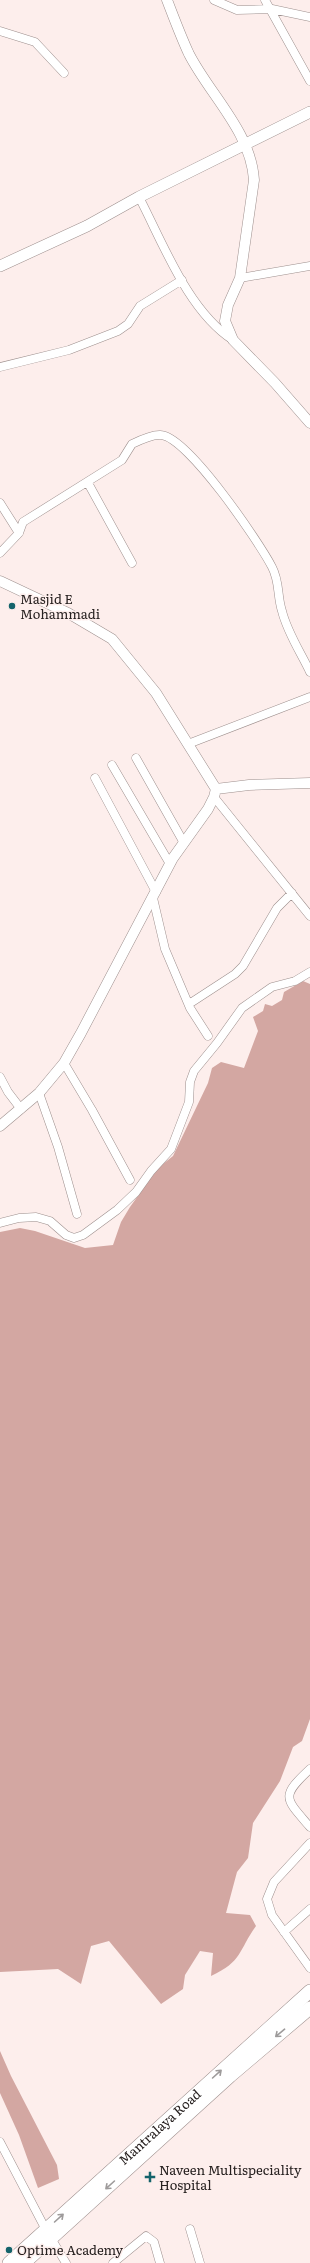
<svg xmlns="http://www.w3.org/2000/svg" width="310" height="2263" viewBox="0 0 310 2263" font-family="Literata,serif">
<style>
.water{fill:#d3a7a2}
.lines{fill:none;stroke-linecap:round;stroke-linejoin:round}
.minor-casing{stroke:#9d8f8d;stroke-width:9}
.tertiary-casing{stroke:#9d8f8d;stroke-width:11}
.secondary-casing{stroke:#9d8f8d;stroke-width:12}
.trunk-casing{stroke:#9d8f8d;stroke-width:14}
.minor{stroke:#fff;stroke-width:8}
.tertiary{stroke:#fff;stroke-width:10}
.secondary{stroke:#fff;stroke-width:11}
.trunk{stroke:#fff;stroke-width:13}
.oneway{stroke:#9e9b9b}
.poi-dot{fill:#14636b;stroke:#fdeeec;stroke-width:1.5}
.labels{text-anchor:middle;stroke-width:3;stroke-linejoin:round;paint-order:stroke}
.poi-label{font-size:13px;fill:#272120;stroke:#fdeeec;text-anchor:start}
.street-label{font-size:13px;fill:#272120;stroke:#fdeeec}
</style>
<rect width="100%" height="100%" fill="#fdeeec"/>
<path class="water" d="M303,981L310,984V1719L302,1741L293,1747L280,1781L253,1823L248,1858L237,1872L226,1913L250,1915L256,1926C238,1951 243,1961 211,1976L213,1953L200,1951L185,1975L183,1989L161,2004L109,1941L91,1946L81,1984L58,1969L0,1972V1232L20,1228L35,1231L85,1248L113,1245L121,1222L130,1207L158,1168L173,1156L208,1083L212,1068L221,1062L244,1068L258,1031L253,1017L263,1011L265,1004L272,1006L282,1000L284,992Z
M0,2051L11,2076L57,2165L59,2179L38,2188L19,2135L0,2093Z"/>
<g class="lines">
<g class="minor-casing">
<path id="minor" d="M214,0L237,10L272,9L310,17
M265,0L310,81
M0,31L35,42L64,73
M139,197C163,243 188,311 233,340
M240,278L310,266
M0,367L69,350L118,331L128,324L140,306L182,280
M88,483L132,563
M0,503L19,533
M0,553L19,533L23,522L122,460L132,444C140,440 152,434 161,435C188,437 259,542 272,567C280,582 277,596 282,611C287,632 301,653 310,672
M188,744L310,697
M136,758L184,843
M112,765L170,864
M95,778L156,892
M214,797L310,916
M153,898L165,949L190,1008L208,1036
M189,1004L235,974L243,966L277,908L292,893
M64,1063L92,1110L130,1180
M0,1077L8,1092L21,1109
M39,1093L58,1147L77,1214
M0,1223L19,1218L36,1217L50,1221L66,1235L74,1238L83,1235L117,1210L136,1192L151,1171L171,1149L189,1102L190,1082L194,1071L217,1043L242,1008L272,987L295,981L310,972
M310,1769C280,1797 285,1798 310,1827
M310,1843L274,1882L267,1899L272,1915L310,1968
M284,1932L310,1909
M0,2142L46,2230L66,2263
M190,2229L200,2263
M113,2263L146,2236L154,2242L160,2263"/>
</g>
<g class="tertiary-casing">
<path id="tertiary" d="M167,0C174,18 181,37 189,54C210,95 251,132 254,180L240,278L228,305L225,321L233,340L275,383L310,423
M0,581L68,613L112,639L156,693L216,789L249,785L310,783
M0,1126L39,1093L64,1063L81,1033L173,858L208,809L214,797L216,789"/>
</g>
<g class="secondary-casing">
<path id="secondary" d="M0,266L87,226L139,197L310,112"/>
</g>
<g class="trunk-casing">
<g id="trunk">
<path id="s1" d="M9,2263L310,1991"/>
<path d="M24,2263L230,2076L310,2008"/>
</g>
</g>
<use href="#minor" class="minor"/>
<use href="#tertiary" class="tertiary"/>
<use href="#secondary" class="secondary"/>
<use href="#trunk" class="trunk"/>
</g>
<defs><path id="oneway-shaft" d="M-6 0H5M1.5-3L5.5 0L1.5 3" fill="none" stroke-width="1.6" stroke-linecap="round" stroke-linejoin="round"/></defs>
<g class="oneway">
<use href="#oneway-shaft" transform="translate(280 2033) rotate(140)"/>
<use href="#oneway-shaft" transform="translate(217 2074) rotate(-42)"/>
<use href="#oneway-shaft" transform="translate(110 2185) rotate(138)"/>
<use href="#oneway-shaft" transform="translate(59 2218) rotate(-42)"/>
</g>
<g class="poi-dot">
<circle cx="12" cy="606" r="4"/>
<path d="M148 2171h4v4h4v4h-4v4h-4v-4h-4v-4h4z"/>
<circle cx="9" cy="2250" r="4"/>
</g>
<g class="labels">
<g class="poi-label">
<text x="20" y="604">Masjid E<tspan x="20" dy="15">Mohammadi</tspan></text>
<text x="159" y="2175">Naveen Multispeciality<tspan x="159" dy="15">Hospital</tspan></text>
<text x="17" y="2255">Optime Academy</text>
</g>
<g class="street-label">
<text dy="5" stroke="none"><textPath href="#s1" startOffset="203">Mantralaya Road</textPath></text>
</g>
</g>
</svg>
